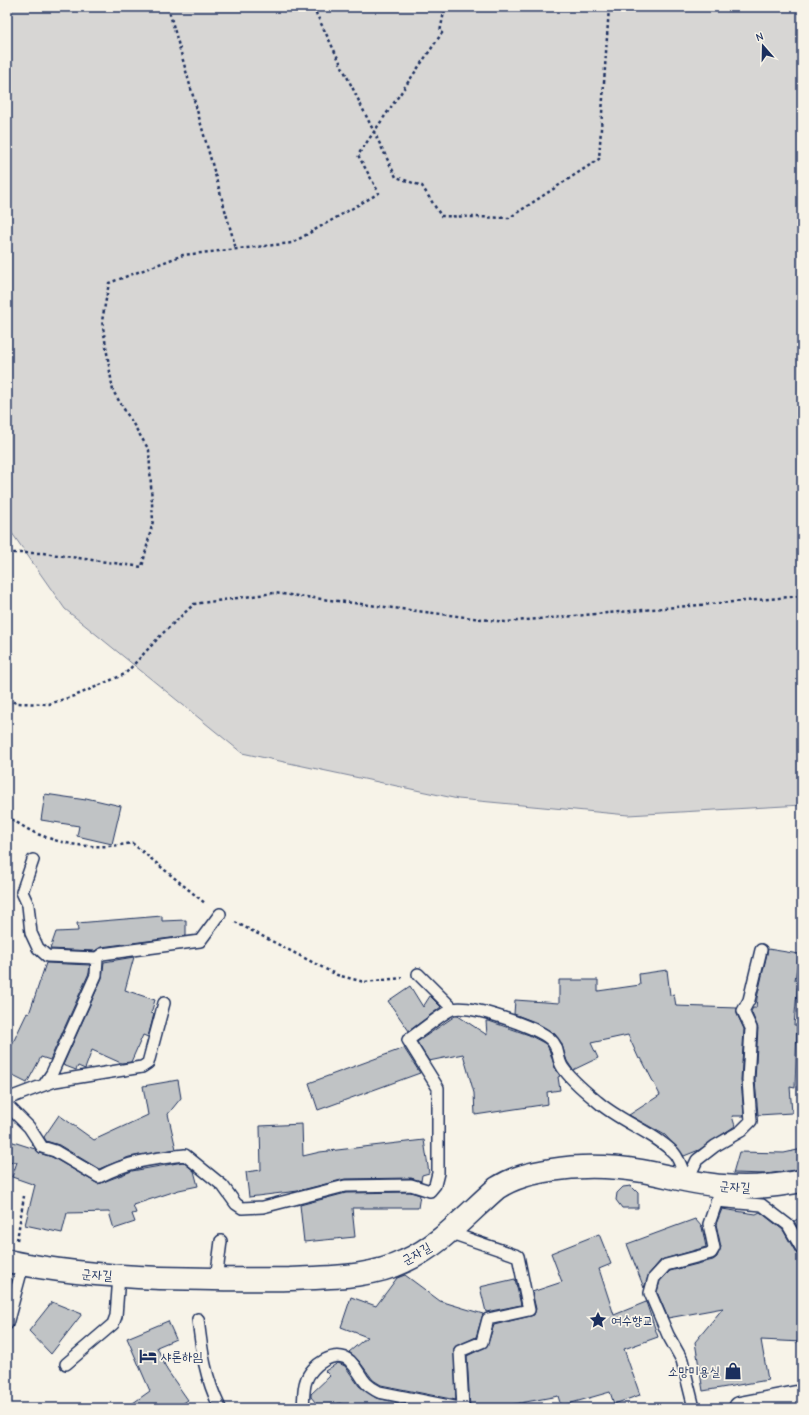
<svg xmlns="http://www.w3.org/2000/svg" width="809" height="1415" viewBox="0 0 809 1415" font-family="'Comic Neue','Poor Story',sans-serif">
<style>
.green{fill:#d7d6d4;stroke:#798299}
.building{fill:#c0c3c5;stroke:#1b2f5e}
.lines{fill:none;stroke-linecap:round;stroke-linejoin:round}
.lane-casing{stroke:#1b2f5e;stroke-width:14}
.street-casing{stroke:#1b2f5e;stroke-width:25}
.path{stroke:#1b2f5e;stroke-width:2.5;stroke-dasharray:3 3;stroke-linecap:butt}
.lane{stroke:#f7f3e8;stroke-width:11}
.street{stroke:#f7f3e8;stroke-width:22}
.labels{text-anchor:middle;stroke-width:3.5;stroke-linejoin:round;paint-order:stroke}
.street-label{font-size:13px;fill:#1b2f5e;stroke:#f7f3e8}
.poi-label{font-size:13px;fill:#1b2f5e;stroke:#f7f3e8;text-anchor:start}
</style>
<rect width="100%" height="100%" fill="#f7f3e8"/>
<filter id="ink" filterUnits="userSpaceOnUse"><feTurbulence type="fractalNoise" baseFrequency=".025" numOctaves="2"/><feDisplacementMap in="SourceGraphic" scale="8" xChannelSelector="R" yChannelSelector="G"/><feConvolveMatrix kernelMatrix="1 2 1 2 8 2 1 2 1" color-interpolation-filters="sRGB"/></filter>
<g filter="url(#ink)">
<path class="green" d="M7,7H802V805L628,815L458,799L242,753L65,609L7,526Z"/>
<path class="building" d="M45,794L86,800V798L121,806L112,844L77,836L79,826L41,820Z
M162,916V921L186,920V936L101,947L95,951L50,949L56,932L78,931L77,923Z
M768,949L799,954L795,980L798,981L794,1025H797L795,1088L790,1087L792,1113L758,1115L755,1080L758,1028L751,1011L753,1008H756L757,998Z
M134,957L125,990L155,1000L151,1013L154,1014L148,1037L143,1035L131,1062L121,1063L92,1050L85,1069L78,1066L76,1070L63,1065L102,978L104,962Z
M46,963L90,965L89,973L50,1060L41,1057L27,1083L7,1073V1055L27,1013L29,1014Z
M667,970L670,995L674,994L676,1006L737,1008V1014L744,1029L741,1080L744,1116H732L735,1126L699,1150L684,1156L665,1135L629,1115L660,1095L641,1058L639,1059L628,1035L591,1043L598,1058L573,1070L567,1061L561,1042L555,1034L535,1022L514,1014L515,1000L559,1003V980H598V991L640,985L639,974Z
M410,986L423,1007L430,996L441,1007L409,1031L388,1001Z
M455,1016H458L487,1035L486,1021H489L529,1035L546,1044L549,1049L555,1068L560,1076L558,1077L560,1090L547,1092L548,1104L475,1115L474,1093L463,1054L429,1061L417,1042Z
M404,1048L420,1073L318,1110L309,1083Z
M178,1080L181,1098L168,1114L176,1149L129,1157L99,1169L59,1145L46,1141L44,1137L59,1115L94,1140L148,1115L143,1086Z
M302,1124L303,1156L320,1152L424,1140L429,1173L422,1175L421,1181L411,1178L345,1179L298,1191L249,1197L246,1172L261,1170L260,1126Z
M7,1140L35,1149L39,1153L52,1157L98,1184L132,1171L183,1162L194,1171L198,1186L179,1190L133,1205L136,1213L132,1214L135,1222L114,1229L109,1212L67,1213L62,1233L25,1225L35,1185L12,1177L17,1162L7,1163Z
M802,1149V1169L766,1174L733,1173L739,1152L784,1153Z
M631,1186L638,1193V1208H622L616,1200L617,1193L623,1187Z
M410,1192L420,1195L418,1208H352L355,1237L304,1242L300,1205L346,1193Z
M722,1209L756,1214L760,1212L783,1230L796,1253L802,1256V1342L761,1340L768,1380L703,1391L695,1342L723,1308L668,1318L657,1292L660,1281L670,1271L713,1260L717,1257L721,1247L716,1224Z
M802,1217V1235L794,1221Z
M695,1219L702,1227L706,1247L661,1260L649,1274L644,1288L627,1244Z
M599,1234L611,1264L599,1269L614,1315L646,1302L658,1337L624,1349L640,1395L614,1404L610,1392L561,1406L558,1396L499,1407L470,1408L467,1356L487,1346L494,1325L534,1315L536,1309L532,1292L562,1282L551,1253Z
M405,1275L440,1301L483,1314L476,1337L454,1348L456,1400L381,1385L373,1380L359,1361L349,1352L367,1337L341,1327L351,1297L376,1306L397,1278Z
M515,1279L521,1305L486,1312L480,1287Z
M52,1302L82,1314L51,1354L29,1331Z
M168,1321L176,1339L157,1347L167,1370L188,1400L176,1408H126L150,1391L127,1338Z
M338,1363L345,1366L359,1386L376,1398L423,1408H351L339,1403L333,1408H320L311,1397V1394L330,1376L325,1371Z"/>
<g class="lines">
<g class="lane-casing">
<path id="lane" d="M33,860L22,892L28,905L31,933L38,948L47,956L97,958
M418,974L453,1009
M44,1085L55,1081L142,1067L148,1063L164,1003
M7,1099L44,1085L52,1073L96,975L97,958L102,954L200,941L220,914
M7,1105L29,1127L42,1147L55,1151L99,1177C129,1161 151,1159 185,1155L223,1186L236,1204L242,1208L263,1207L345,1186L411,1185L430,1191L435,1185L438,1173V1088L408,1040C416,1035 446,1010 453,1009C470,1004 537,1027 550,1039C560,1047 556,1058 563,1068C572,1081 586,1092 598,1102C621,1122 653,1132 674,1153C680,1160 683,1172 687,1181
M687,1181L697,1160L715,1146L741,1131L751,1121L748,1080L751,1028L743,1011L749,1000L761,950
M716,1201L762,1205L788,1225L802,1249
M448,1232L518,1256L529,1310L488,1319L482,1342L460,1351L463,1408
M216,1280L221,1241
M198,1319C202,1353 205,1377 220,1408
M7,1324L23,1265
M66,1364L113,1324L116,1316L119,1276
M303,1408C304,1399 303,1389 306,1381C311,1365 336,1348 350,1361C363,1374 359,1382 379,1392L459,1408
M694,1408L682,1360L668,1335L650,1293L654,1278L666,1265L711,1253L714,1248L709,1224L722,1186"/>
</g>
<g class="street-casing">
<path id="street" d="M7,1261C58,1272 108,1276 160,1278C203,1279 246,1280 290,1279C328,1277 370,1278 405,1261C441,1245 468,1213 497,1188C514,1177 532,1173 551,1170C582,1165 612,1166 642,1171C669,1176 696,1184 723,1186C750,1189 776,1186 802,1181
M740,1408L802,1396"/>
</g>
<path class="path" d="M168,7L236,249
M313,7L396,177L422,186L441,216L509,218L599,159L609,7
M7,553H43L142,567L153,521L149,450L113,391L102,321L109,283L183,255L292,243L379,193L358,155L442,33L440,32L445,7
M7,700L17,703L49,704L77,695L125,674L162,634L194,604L274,593L505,622L802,596
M7,816C18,823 30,832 43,836C71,847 102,849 132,843L206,904
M235,922L337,975L364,982L402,978
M17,1240L24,1196"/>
<use href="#lane" class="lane"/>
<use href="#street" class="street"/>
</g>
</g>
<defs>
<g id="sight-bare" transform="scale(1.38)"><path d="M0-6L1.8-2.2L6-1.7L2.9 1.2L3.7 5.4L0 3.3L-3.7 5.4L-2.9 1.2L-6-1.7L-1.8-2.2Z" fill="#1b2f5e" stroke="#f7f3e8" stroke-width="2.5" paint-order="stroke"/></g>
<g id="hotel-bare" transform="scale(1.38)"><path d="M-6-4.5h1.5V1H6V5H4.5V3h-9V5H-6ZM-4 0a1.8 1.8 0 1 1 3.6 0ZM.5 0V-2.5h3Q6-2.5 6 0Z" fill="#1b2f5e" stroke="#f7f3e8" stroke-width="2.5" paint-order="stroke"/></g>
<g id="shop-bare" transform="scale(1.38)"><path d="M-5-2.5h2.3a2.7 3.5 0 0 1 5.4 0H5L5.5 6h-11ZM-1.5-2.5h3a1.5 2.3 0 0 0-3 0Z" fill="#1b2f5e" stroke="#f7f3e8" stroke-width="2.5" paint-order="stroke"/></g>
</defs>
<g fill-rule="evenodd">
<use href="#sight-bare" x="598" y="1320"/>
<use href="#hotel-bare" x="148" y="1356"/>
<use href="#shop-bare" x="733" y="1371"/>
</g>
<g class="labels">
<g class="street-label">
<text transform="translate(735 1186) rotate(4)" y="5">군자길</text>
<text transform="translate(416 1253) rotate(-30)" y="5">군자길</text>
<text transform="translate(97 1274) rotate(4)" y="5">군자길</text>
</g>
<g class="poi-label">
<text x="611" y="1325">여수향교</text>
<text x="161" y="1361">샤론하임</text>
<text x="720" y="1376" text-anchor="end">소망미용실</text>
</g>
</g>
<rect width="809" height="1415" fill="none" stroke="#f7f3e8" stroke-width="24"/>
<rect x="12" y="12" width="785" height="1391" fill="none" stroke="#1b2f5e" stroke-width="1.5" filter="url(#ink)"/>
<g transform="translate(763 46) rotate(340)" stroke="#f7f3e8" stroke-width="3" paint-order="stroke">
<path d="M0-3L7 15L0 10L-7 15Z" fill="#1b2f5e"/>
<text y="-6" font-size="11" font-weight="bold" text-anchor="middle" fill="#1b2f5e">N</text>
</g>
</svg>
